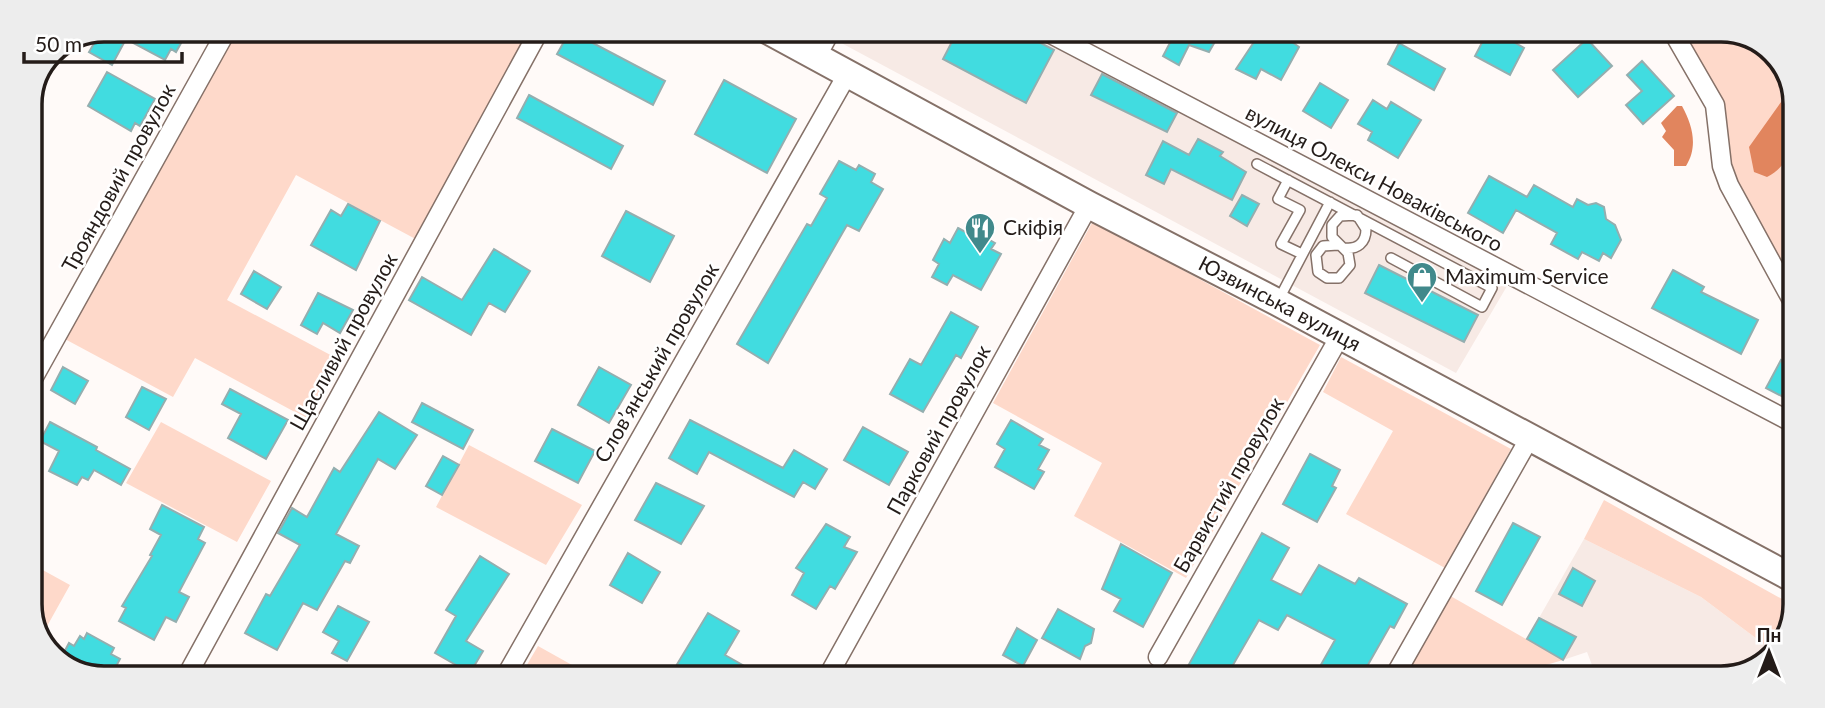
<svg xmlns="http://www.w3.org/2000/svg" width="1825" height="708" viewBox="0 0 1825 708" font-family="Lato,sans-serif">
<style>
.built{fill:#f7eae5}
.green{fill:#fed9ca}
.water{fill:#e1855e}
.building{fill:#41dce0;stroke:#94aeaf;stroke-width:2}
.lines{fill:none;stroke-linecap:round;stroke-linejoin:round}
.service-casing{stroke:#857168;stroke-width:12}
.minor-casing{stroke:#857168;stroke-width:21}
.secondary-casing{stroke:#857168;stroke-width:30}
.service{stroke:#fff;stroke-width:9}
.minor{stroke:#fff;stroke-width:18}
.secondary{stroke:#fff;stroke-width:26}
.labels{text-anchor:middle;stroke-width:5;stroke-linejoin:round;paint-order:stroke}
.street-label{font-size:21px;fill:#241c19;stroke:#fff}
.poi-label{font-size:21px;fill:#241c19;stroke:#fff;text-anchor:start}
.rim{fill:none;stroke:#241c19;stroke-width:3.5}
</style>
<rect width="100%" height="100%" fill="#fffaf8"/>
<path class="built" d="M836,32H1038L1510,281L1456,373L832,38Z
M1584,539L1701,597L1773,651L1762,665L1721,678H1597L1587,652L1563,660L1527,639Z"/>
<path class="green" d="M227,30L539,31L423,243L296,175L227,300L338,359L306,418L195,358L173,397L63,338Z
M1680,34H1745L1780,59L1795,99L1794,304L1729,185L1715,105Z
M1093,221L1320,345L1186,578L1074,516L1102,463L993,403Z
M1341,357L1511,449L1445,568L1346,514L1393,431L1323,392Z
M161,422L271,481L237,542L126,483Z
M469,445L582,505L546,565L436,507Z
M1604,500L1791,604V628L1773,651L1701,597L1584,539Z
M30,563L70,585L41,637L30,609Z
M1443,592L1454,598L1563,660L1502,678L1394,677Z
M538,646L590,675H521Z"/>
<path class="water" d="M1791,88C1802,117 1798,162 1767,177L1754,172L1749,147Z
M1677,106H1682C1693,126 1698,147 1686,166H1674V150L1662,137L1666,131L1661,123Z"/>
<path class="building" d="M106,30H175L185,36L176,52L171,49L165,60L126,39L112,65L89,52L101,31Z
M570,31L665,81L653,105L557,54Z
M957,32H1020L1054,50L1026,103L943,59Z
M1166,32H1176L1220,33L1209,52L1189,45L1179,65L1163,56L1173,37Z
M1260,33H1280L1299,47L1281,80L1261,69L1256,79L1236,69Z
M1487,33H1516L1512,41L1524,48L1510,75L1475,56Z
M1587,39L1612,66L1578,97L1553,70Z
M1399,43L1445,69L1434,90L1388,64Z
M1642,61L1674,96L1643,124L1626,105L1642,91L1627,75Z
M107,72L155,99L140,126L135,123L131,131L88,106Z
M1102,74L1177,113L1167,132L1091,95Z
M724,80L796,119L767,173L695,134Z
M1320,83L1348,100L1331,128L1303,111Z
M529,95L623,146L611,169L517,118Z
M1373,100L1387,109L1391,102L1421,120L1398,158L1368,140L1372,132L1358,124Z
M1198,139L1223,152L1220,156L1246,172L1232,200L1171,169L1164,184L1146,175L1163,141L1189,155Z
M839,161L856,170L859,165L875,174L871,182L883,189L859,231L847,225L768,363L737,344L807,224L811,226L827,198L820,194Z
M1489,176L1527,197L1534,185L1573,207L1577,199L1588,205L1596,203L1604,207L1606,219L1615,225L1621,240L1611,258L1603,253L1599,261L1582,252L1578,259L1551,244L1557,233L1516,210L1503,233L1468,213Z
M1242,195L1259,204L1247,226L1230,216Z
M348,204L380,221L356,270L311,245L331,210L341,216Z
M626,211L674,236L650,282L602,256Z
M958,228L969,234L972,230L995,243L991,249L1001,254L981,290L953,275L947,285L932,277L939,264L933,260L944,239L950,243Z
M494,249L530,271L505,312L489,303L471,335L409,300L422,277L462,300Z
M1379,265L1478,315L1464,342L1365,293Z
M1673,270L1704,287L1701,292L1758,320L1741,354L1652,308Z
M254,271L281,287L267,309L241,294Z
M318,293L353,310L340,333L323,323L317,334L301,325Z
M951,312L978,327L961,358L956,355L923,412L890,394L910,359L921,365Z
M1781,360L1793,367V402L1766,388Z
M63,367L88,381L75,404L51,390Z
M599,367L631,385L609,423L578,405Z
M142,387L166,399L149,430L126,417Z
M230,389L288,420L266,459L228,438L241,414L222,404Z
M422,403L473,430L463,449L412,422Z
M379,412L417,435L395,469L378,459L336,534L359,546L350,563L345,561L317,610L303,603L277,650L245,633L266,594L270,596L300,545L278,533L292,508L307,517L334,468L340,472Z
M690,420L783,468L794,450L827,469L815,489L803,482L794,497L709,452L697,474L669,458Z
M1011,420L1043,439L1039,445L1049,450L1038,469L1044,472L1034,489L995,467L1005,449L997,444Z
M50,422L97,447L96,450L130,469L121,485L94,470L88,480L82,477L77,485L49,471L59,451L40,441Z
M863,427L908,452L889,485L844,460Z
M552,429L595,451L578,483L535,461Z
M1310,454L1340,470L1332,486L1336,488L1317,522L1283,504Z
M443,456L459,465L442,495L426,486Z
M656,483L704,506L681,544L635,520Z
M162,505L204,527L198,539L205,543L179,592L189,597L176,622L166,617L154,640L119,621L126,608L122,606L152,556L150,555L161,535L150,529Z
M1513,523L1540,537L1502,605L1476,591Z
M826,524L850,537L844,547L857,552L835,589L830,586L816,609L792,595L804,573L796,568Z
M1262,533L1289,548L1271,580L1301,595L1319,565L1355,584L1359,578L1407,604L1394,628L1390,626L1361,677H1314L1335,640L1287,615L1278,630L1259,620L1226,677H1208L1188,666Z
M1121,544L1172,573L1143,627L1114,611L1121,599L1102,589Z
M628,553L660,572L642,603L610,585Z
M480,556L509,574L466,641L483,651L470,673L435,653L456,616L446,610Z
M1573,568L1595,581L1582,606L1559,594Z
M338,606L369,622L347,661L332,653L339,641L323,632Z
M1058,609L1094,629L1091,643L1085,646L1080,659L1042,638Z
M708,613L739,631L725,655L762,676H670Z
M1539,618L1576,637L1563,660L1527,639Z
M1017,628L1037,640L1023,666L1003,655Z
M87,633L114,648L111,654L120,659L112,674H80L60,660L69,643L74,646L80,636L84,639Z"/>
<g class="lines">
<g class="service-casing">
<path id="service" d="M1257,164L1492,288L1482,307L1391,258
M1288,180L1278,199L1300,210L1281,244L1302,254
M1338,245L1323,246L1316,255L1318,272L1327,278H1339L1350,265L1348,253L1332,237V225L1340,216L1357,215L1366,229C1366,243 1357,250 1344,248
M1278,301L1330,202"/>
</g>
<g class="minor-casing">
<path id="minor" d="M1047,32L1793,423
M1674,34L1715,105L1722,166L1729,185L1794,304
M817,56L830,32
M30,384L227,30
M1158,657L1340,336
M188,674L539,31
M506,675L848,73
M828,676L1089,205
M1394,677L1529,439"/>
</g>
<g class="secondary-casing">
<g id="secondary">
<path id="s1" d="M769,31L1089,205L1277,302L1792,578"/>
</g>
</g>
<use href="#service" class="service"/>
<use href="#minor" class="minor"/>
<use href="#secondary" class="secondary"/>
</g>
<defs>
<g id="restaurant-pin" transform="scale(1.575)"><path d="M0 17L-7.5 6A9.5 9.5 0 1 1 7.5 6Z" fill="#41898b" stroke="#fff"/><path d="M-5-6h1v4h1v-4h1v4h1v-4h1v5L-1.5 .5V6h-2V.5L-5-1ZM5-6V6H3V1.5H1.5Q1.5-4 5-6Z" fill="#fff"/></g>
<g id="shop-pin" transform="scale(1.575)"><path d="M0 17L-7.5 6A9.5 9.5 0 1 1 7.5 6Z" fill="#41898b" stroke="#fff"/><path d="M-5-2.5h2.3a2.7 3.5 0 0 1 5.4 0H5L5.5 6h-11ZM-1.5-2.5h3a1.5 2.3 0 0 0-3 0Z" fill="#fff"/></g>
</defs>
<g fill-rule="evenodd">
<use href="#restaurant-pin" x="980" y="228"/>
<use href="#shop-pin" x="1422" y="277"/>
</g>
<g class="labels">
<g class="street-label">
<text transform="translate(119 178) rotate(-61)" y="7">Трояндовий провулок</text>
<text transform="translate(1374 179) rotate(28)" y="7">вулиця Олекси Новаківського</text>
<text dy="7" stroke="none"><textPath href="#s1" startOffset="579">Юзвинська вулиця</textPath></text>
<text transform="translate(344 342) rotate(-61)" y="7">Щасливий провулок</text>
<text transform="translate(657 363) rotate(-60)" y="7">Словʼянський провулок</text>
<text transform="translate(939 430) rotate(-61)" y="7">Парковий провулок</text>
<text transform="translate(1229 485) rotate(-60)" y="7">Барвистий провулок</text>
</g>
<g class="poi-label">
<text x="1003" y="235">Скіфія</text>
<text x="1445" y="284">Maximum Service</text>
</g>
</g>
<path d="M0 0H1825V708H0ZM104 42H1721A62 62 0 0 1 1783 104V604A62 62 0 0 1 1721 666H104A62 62 0 0 1 42 604V104A62 62 0 0 1 104 42Z" fill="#ededed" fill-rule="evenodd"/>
<path class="rim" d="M104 42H1721A62 62 0 0 1 1783 104V604A62 62 0 0 1 1721 666H104A62 62 0 0 1 42 604V104A62 62 0 0 1 104 42Z"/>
<g transform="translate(1769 652)" stroke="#ffffff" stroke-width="5" paint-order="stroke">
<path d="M0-5L12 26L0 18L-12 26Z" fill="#241c19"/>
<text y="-10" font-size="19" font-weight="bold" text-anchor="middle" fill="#241c19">Пн</text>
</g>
<path d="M24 52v10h158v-10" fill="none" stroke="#241c19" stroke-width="3.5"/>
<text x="35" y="52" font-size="21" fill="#241c19" stroke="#ffffff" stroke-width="5" paint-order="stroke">50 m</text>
</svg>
